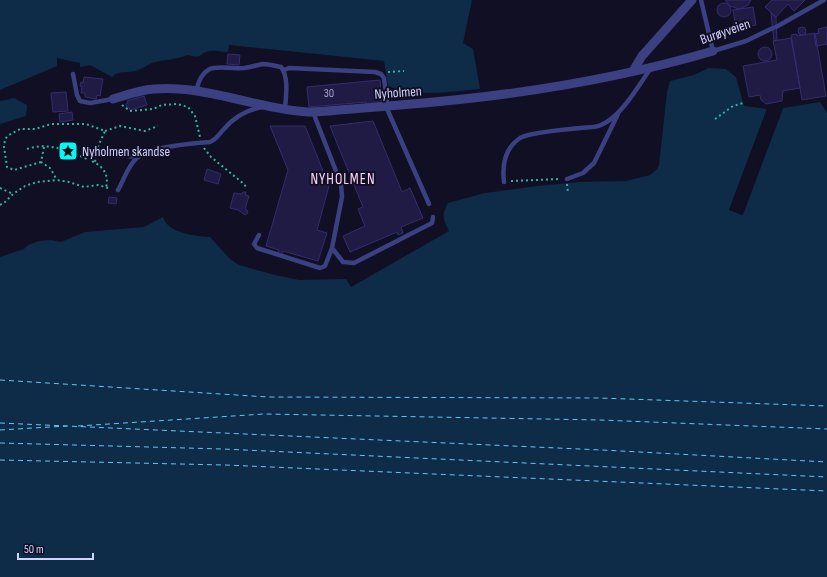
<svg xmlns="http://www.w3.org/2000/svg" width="827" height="577" viewBox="0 0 827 577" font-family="'Sofia Sans Condensed',sans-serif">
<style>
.water{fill:#0e2b48}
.pier{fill:#100f24}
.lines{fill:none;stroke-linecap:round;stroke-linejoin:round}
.ferry{stroke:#62c7fc;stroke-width:1;stroke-dasharray:5 4;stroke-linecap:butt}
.building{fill:#1f1b44;stroke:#332d70}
.path{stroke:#31b49d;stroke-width:2;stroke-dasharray:2 3;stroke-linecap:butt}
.lane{stroke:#3a4082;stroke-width:4.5}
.street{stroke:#3a4082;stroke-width:9}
.labels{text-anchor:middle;stroke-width:4;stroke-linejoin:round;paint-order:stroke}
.number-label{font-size:12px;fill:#a5a4d0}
.street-label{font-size:14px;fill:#d2d2fe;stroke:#100f24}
.poi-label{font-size:14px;fill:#d2d2fe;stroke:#100f24;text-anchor:start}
.neighbourhood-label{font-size:15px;letter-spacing:1px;fill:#fed4f4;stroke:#100f24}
</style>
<rect width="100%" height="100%" fill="#100f24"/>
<path class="water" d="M0,0H472L463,43L473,49L480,89C448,92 420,97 388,86L384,61L229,45L228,52C222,52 216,50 210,51C200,52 203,60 188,55C176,60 164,59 152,63C147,65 141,70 135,71C127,73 118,70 112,77L90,65L80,67V63L57,58V66L0,90Z
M709,68L726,69L736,77L744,106L767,109L729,210L742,215L783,108L820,102L827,113V577H0V257L24,249L28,245L39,241L51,240L61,242L85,232L144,227L163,217C164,220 166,223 168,225C175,233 199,237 210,237L230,259L239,265L275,275L299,280L346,279L351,287L449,231C443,218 441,216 448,203L485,193L537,186L579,182L626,181L650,175L657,169L659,165L667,92L670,81L694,75Z
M14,98L27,105L26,116L0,124V101Z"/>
<path class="pier" d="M780,108H783L743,215L729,210L767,109H769L731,209L741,213Z"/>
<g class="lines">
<path class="ferry" d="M0,380L268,397L599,398L827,406
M0,423L602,450L827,462
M78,426L264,414L600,420L827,429
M0,430L67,426
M0,443L223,449L827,477
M0,460L225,465L827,491"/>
</g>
<path class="building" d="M725,0H751L748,5L739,9L730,6Z
M772,0H805L794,11L788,4L776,17L765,7Z
M717 10a7 7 0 1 1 14 0a7 7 0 1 1-14 0Z
M753,7L756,25L736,28L733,10Z
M771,13L776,17L777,40L774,41Z
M798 31a4 4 0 1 1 8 0a4 4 0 1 1-8 0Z
M827,27V44L816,46L814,34L819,33L818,29Z
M815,33L826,96L802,100L791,35L797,34V36Z
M791,38L800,88L783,91L782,101L766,104L761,100L760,95L749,97L743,66L777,60L773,41Z
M758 54a7 7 0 1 1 14 0a7 7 0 1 1-14 0Z
M228,54L240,55L239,65L227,64Z
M84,77L103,79L100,96L97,95L96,99L85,97V93H81L82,87L80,86L81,82L83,83Z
M380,80L382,103L366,105V102L309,107L307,87Z
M66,92L68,111L53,112L51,93Z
M144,96L147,105L130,110L129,107L127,108L126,104L128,103L127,101Z
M72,112L73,120L60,122L59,114Z
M373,121L402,192L410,188L423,218L401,227L403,233L398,235L397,232L350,252L343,236L365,226L358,209L363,207L330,126Z
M270,126H305L329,186L317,230L327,233L318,261L283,251L281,255L277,254L279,250L266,246L288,170Z
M207,169L221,174L218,184L204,180Z
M243,192H246L245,195L249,196L245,209L247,210L248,213L245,215L238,210L230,208L234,193L242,194Z
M109,197L117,198L116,204L108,203Z"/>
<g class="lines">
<path class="path" d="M388,72L404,71
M122,105L130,111L153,109L162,105L177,104L188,107L195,116L200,137
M715,119L733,106L743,103
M105,131L120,126L145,131L158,126
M44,147L41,162L50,168L57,180
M204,148L211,157L244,184L246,187
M27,149C48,142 67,150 87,159
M92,161C104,167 109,175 106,188
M41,162L14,170L7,167L4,147L5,139L9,135L20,129H35L51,124H86L105,131L96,151L95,163
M511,181L560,179
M567,184L568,193
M0,188L13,194
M0,205L5,202L13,194L25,186L37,182L57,180L69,182L84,187L98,185L111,189"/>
<path class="lane" d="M701,0L713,51L746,41L773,28
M776,27L824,0
M284,70L289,68L375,72L381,74L384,78L388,111L429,204
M73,74L77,95L80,101L90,103L113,99
M196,91C204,58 220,70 244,68C251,67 257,65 263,64C269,64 275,66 281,67C289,77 286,96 285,108
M313,112L341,184L342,197L332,248L343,262L354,263L432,223L433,217
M117,155L138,157
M567,179L583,173L594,163L618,114
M504,182C502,165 505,148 520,138C528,133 569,129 580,128C586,127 595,128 601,125C622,116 638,86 651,68
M118,190C124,180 128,165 137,158C149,147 194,143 210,142C217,139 219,134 224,129C234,117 247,110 262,107
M259,235L254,244L257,248L320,268L325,266L332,248"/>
<path class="street" d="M633,71L642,56L692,0
M113,99C126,95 140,90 154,89C207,85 256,109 308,112C318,112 329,111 339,110C359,108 379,107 400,105C505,97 611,81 713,51"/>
</g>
<defs>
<g id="sight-square" transform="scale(1)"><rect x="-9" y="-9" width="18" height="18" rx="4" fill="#04f8f5" stroke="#100f24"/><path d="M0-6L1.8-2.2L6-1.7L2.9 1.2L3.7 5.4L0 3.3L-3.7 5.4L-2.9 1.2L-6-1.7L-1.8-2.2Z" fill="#111"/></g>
</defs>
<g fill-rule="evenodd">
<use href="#sight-square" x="68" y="151"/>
</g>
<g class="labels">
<g class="number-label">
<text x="329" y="97">30</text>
</g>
<g class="street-label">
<text transform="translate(725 31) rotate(-19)" y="5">Burøyveien</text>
<text transform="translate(398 92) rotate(-4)" y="5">Nyholmen</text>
</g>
<g class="poi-label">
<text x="82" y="156">Nyholmen skandse</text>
</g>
<g class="neighbourhood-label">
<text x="343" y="184">NYHOLMEN</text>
</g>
</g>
<path d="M18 553v6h75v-6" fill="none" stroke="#d2d2fe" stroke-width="2"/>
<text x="24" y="553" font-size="12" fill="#d2d2fe" stroke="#100f24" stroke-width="3" paint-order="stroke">50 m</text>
</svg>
